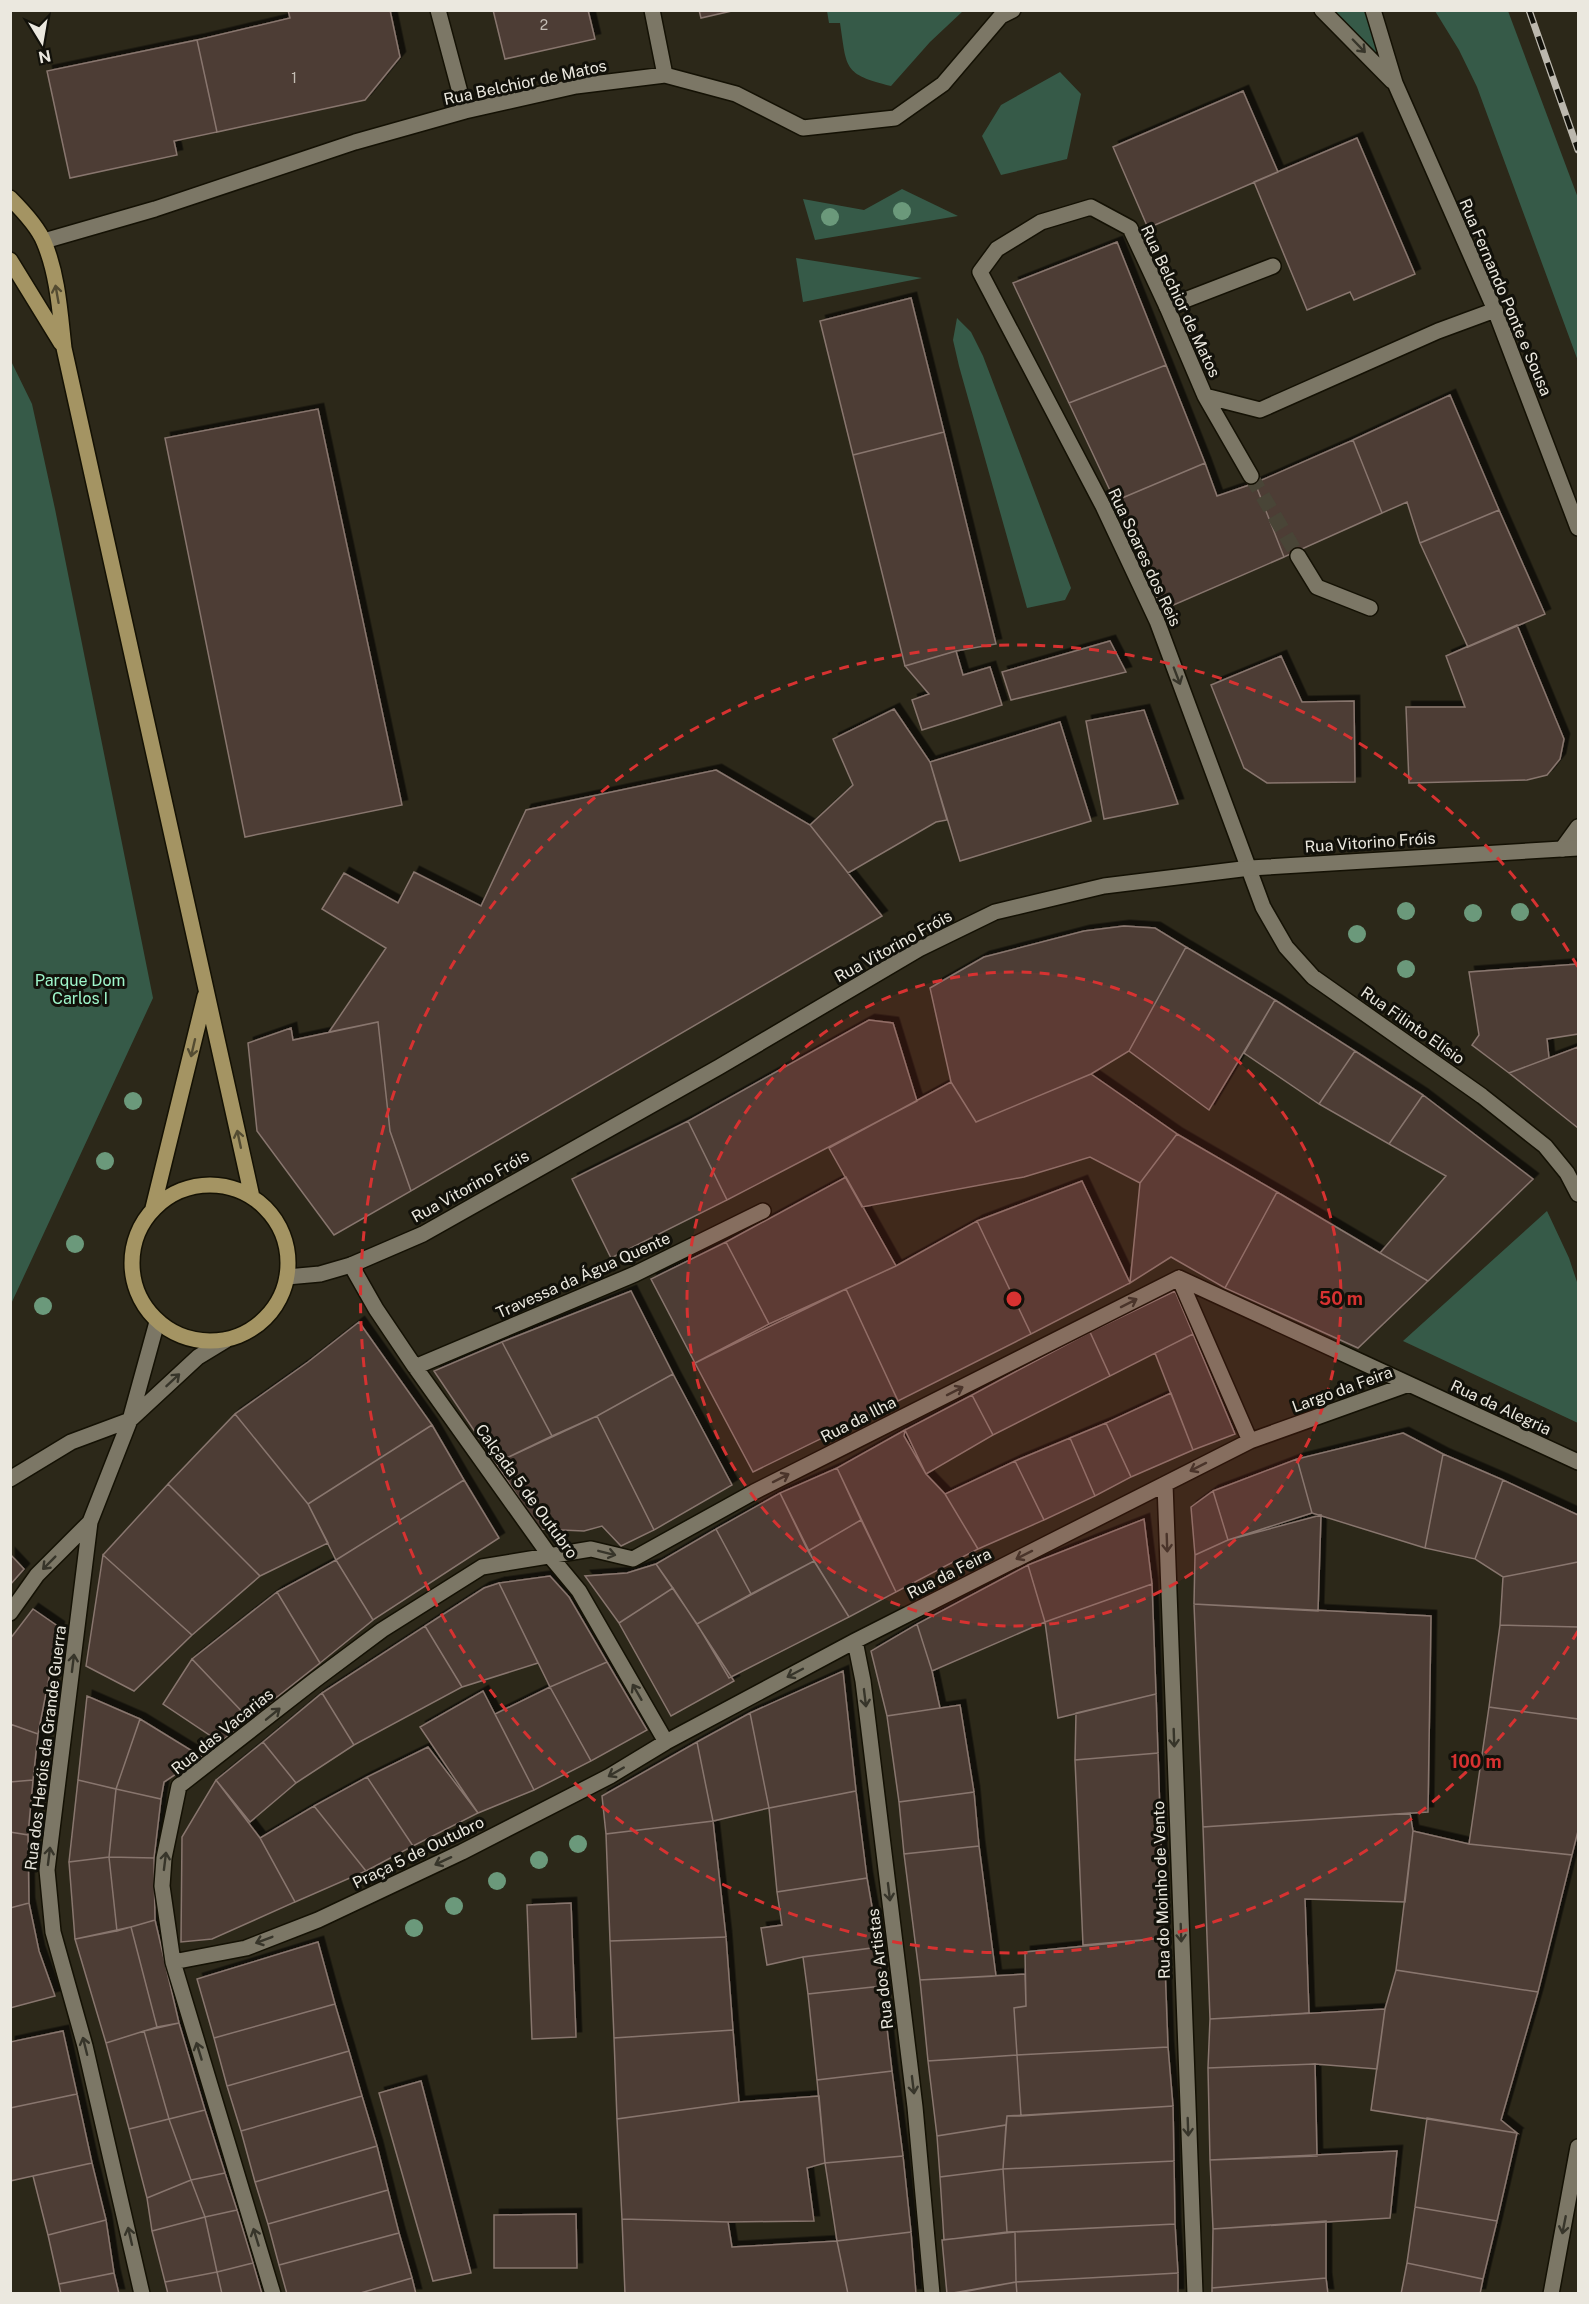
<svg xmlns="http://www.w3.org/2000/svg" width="1589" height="2304" viewBox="0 0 1589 2304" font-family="'Public Sans',sans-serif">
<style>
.green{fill:#365a48}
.building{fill:#4d3c35;stroke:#88766e;stroke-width:1.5;filter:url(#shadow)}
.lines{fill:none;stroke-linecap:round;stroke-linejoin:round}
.minor-tunnel{stroke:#494537;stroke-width:15;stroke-dasharray:15 8;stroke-linecap:butt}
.service-casing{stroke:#141104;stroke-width:18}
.minor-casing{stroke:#141104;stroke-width:18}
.secondary-casing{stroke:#141104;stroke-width:18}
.primary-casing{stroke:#141104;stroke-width:18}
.service{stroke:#7c7766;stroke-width:15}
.minor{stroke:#7c7766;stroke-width:15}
.secondary{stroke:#7c7766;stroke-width:15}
.primary{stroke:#a49463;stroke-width:15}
.rail-casing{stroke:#bcb8ae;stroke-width:7}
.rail{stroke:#12110a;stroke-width:4.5;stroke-dasharray:14;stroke-linecap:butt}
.tree{fill:#6b997b}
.oneway{stroke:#37352a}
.oneway2{stroke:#544c32}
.ring{fill:none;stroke:#d73231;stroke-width:3;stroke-dasharray:10 8}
.labels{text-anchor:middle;stroke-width:6;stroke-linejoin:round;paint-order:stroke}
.number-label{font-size:14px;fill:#c4bdb4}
.street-label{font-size:16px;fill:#ebe8df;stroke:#12110a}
.park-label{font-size:16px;fill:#9ff6cb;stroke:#12110a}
.centre{fill:#d73231;stroke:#12110a;stroke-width:3}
.ring-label{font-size:18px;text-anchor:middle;font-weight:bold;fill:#d73231;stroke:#12110a;stroke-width:6;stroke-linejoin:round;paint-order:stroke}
</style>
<defs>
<filter id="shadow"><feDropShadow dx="5.5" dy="-5.5" stdDeviation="0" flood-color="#0009"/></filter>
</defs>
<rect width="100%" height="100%" fill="#2c2819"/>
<path class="green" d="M827,11V10L963,11L930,42L891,86C843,74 847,69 840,23H829Z
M1330,11H1367L1379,57Z
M1435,11H1508L1578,198V361L1477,87L1459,50Z
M1060,72L1081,94L1067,159L1001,175L982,136L1001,105Z
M902,189L958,216L815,240L803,199L864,210Z
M796,258L922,278L803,302Z
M957,318L971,332L983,356L1071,588L1065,600L1027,608L959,366L953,340Z
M11,361L32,404L55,509L153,998L11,1304Z
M1547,1211L1569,1258L1578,1285V1423L1403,1341Z"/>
<path class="building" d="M288,10H390L400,57L365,100L217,132L197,40L290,18Z
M493,10H588L595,39L505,59Z
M699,10H736L701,18Z
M197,40L217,132L174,141L177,155L70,178L47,71Z
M1243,91L1278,172L1148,228L1113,147Z
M1357,138L1415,274L1354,300L1350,292L1307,310L1254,182Z
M1117,242L1166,365L1069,403L1013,283Z
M911,298L944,432L853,455L820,321Z
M1166,365L1205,463L1115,501L1069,403Z
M1450,395L1499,510L1420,543L1407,502L1382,513L1353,440Z
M318,409L402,805L245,837L165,438Z
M944,432L996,644L956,651L905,666L853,455Z
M1353,440L1382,513L1284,557L1255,483Z
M1205,463L1217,496L1255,483L1284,557L1162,610L1115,501Z
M1499,510L1545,614L1468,647L1420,543Z
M1517,625L1564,739L1560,759L1547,775L1527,780L1409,783L1406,707H1465L1446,656Z
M1110,641L1126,672L1011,700L1002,672Z
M956,651L963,675L990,667L1002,705L922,730L912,700L929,694L905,666Z
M1281,656L1302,702L1354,701L1355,782L1267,783L1244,768L1211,685Z
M894,709L930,762L947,820L936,822L848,873L810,825L853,785L833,739Z
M1144,710L1178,804L1104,819L1086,721Z
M1060,722L1091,821L960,861L930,762Z
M716,770L810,825L882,916L411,1191L390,1131L378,1022L329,1032L386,948L322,909L344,873L398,903L414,872L481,906L526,810Z
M1124,926L1155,928L1186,947L1129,1051L1091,1074L976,1122L951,1082L930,988L984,957L1084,931Z
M1186,947L1275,1000L1209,1110L1129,1051Z
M1578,964V1034L1547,1039L1549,1058L1509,1073L1472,1045L1479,1035L1469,972Z
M1275,1000L1355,1051L1319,1104L1244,1053Z
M869,1020L893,1023L917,1101L727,1200L688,1121Z
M378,1022L390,1131L411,1191L334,1235L257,1131L248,1043L291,1028L293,1040Z
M1578,1047V1128L1509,1073Z
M1355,1051L1423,1095L1389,1144L1319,1104Z
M1091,1074L1177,1134L1140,1183L1090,1157L1024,1177L862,1207L829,1148L951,1082L976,1122Z
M1423,1095L1533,1179L1428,1281L1380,1253L1446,1176L1389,1144Z
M688,1121L727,1200L611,1258L572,1179Z
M1177,1134L1277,1192L1225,1288L1171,1257L1130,1283L1140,1183Z
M846,1177L896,1266L769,1324L726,1242Z
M1082,1181L1130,1283L1031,1334L977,1221Z
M1277,1192L1380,1253L1428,1281L1358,1348L1225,1288Z
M977,1221L1031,1334L898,1401L846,1289L896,1266Z
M726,1242L769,1324L695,1363L651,1279Z
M846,1289L898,1401L753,1472L695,1363Z
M631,1291L673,1374L597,1416L552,1436L502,1342Z
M1175,1291L1193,1334L1110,1376L1090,1332Z
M359,1322L432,1425L308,1504L235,1414L308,1362Z
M1090,1332L1110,1376L993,1435L972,1395Z
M1193,1334L1235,1434L1193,1450L1155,1353Z
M502,1342L552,1436L496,1463L434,1371Z
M673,1374L732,1485L654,1530L597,1416Z
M1171,1393L1193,1450L1131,1477L1106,1423Z
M972,1395L993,1435L926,1474L905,1430Z
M235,1414L308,1504L328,1543L260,1576L168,1484Z
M597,1416L654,1530L621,1546L602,1526L584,1531L539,1529L496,1463Z
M1106,1423L1131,1477L1095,1496L1070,1438Z
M432,1425L464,1480L336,1560L308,1504Z
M905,1430L904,1436L926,1474L945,1494L978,1549L896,1592L837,1468Z
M1403,1433L1443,1454L1425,1548L1312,1513L1297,1459Z
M1070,1438L1095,1496L1044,1520L1015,1461Z
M1443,1454L1503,1480L1475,1559L1425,1548Z
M1297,1459L1312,1513L1228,1540L1213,1491Z
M1015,1461L1044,1520L978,1549L945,1494Z
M837,1468L861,1520L808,1551L780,1493Z
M464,1480L499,1538L373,1620L336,1560Z
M1503,1480L1578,1515V1562L1503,1577L1475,1559Z
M168,1484L260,1576L192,1635L103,1555Z
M1213,1491L1228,1540L1195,1555L1191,1507Z
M780,1493L814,1561L751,1594L716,1529Z
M1321,1515L1318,1611L1194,1604L1195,1555L1228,1540Z
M1144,1519L1152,1584L1045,1622L1028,1565Z
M861,1520L896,1592L849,1617L808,1551Z
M716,1529L751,1594L697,1624L656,1564Z
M10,1554L24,1569L10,1585Z
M103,1555L192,1635L134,1691L86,1666Z
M336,1560L373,1620L320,1663L277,1592Z
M814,1561L849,1617L729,1678L697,1624Z
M1578,1562V1627L1500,1625L1503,1577Z
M656,1564L673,1588L619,1623L585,1576L627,1573Z
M1028,1565L1045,1622L932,1671L917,1624Z
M550,1576L569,1597L607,1662L550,1687L499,1583Z
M499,1583L538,1663L462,1687L425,1626L484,1588Z
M1152,1584L1156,1694L1058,1718L1045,1622Z
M673,1588L734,1681L671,1716L619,1623Z
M277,1592L320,1663L249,1719L192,1659Z
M1194,1604L1431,1616L1428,1812L1203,1827Z
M33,1609L59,1627L38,1734L10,1724V1639Z
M917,1624L932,1671L940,1708L887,1716L871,1651Z
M1500,1625L1578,1627V1719L1489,1707Z
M425,1626L462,1687L354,1745L322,1693Z
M192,1659L249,1719L220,1742L163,1704Z
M607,1662L647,1730L591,1761L550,1687Z
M843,1671L856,1791L769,1808L750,1713Z
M550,1687L591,1761L534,1790L495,1714Z
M483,1691L534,1790L478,1813L420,1727Z
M322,1693L354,1745L296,1783L263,1742Z
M1156,1694L1158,1753L1075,1760L1076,1713Z
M87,1696L140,1719L116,1789L78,1780Z
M960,1705L974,1792L899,1802L887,1716Z
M1489,1707L1578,1719V1831L1572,1855L1469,1844Z
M750,1713L769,1808L713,1821L697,1742Z
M140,1719L202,1757L164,1782L161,1799L116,1789Z
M10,1724L38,1734L33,1780L10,1782Z
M263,1742L296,1783L250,1822L216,1780Z
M697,1742L713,1821L606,1834L602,1796Z
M428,1747L478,1813L413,1846L367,1777Z
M1158,1753L1164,1938L1083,1945L1075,1760Z
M367,1777L413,1846L366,1871L314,1806Z
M33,1780L28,1835L10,1832V1782Z
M78,1780L116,1789L109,1857L69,1862Z
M216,1780L260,1838L295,1902L212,1939L181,1942L182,1837Z
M116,1789L161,1799L154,1858L109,1857Z
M856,1791L867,1878L777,1892L769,1808Z
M974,1792L979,1846L904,1854L899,1802Z
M314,1806L366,1871L295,1902L260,1838Z
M1410,1813L1413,1831L1405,1902L1305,1899L1309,2013L1210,2019L1203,1827Z
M713,1821L726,1937L610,1941L606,1834Z
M1413,1831L1469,1844L1572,1855L1538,1992L1396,1970Z
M10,1832L28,1835L29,1903L10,1908Z
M979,1846L996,1976L920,1980L904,1854Z
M109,1857L117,1931L75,1939L69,1862Z
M109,1857L154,1858L155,1920L117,1931Z
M867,1878L879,1947L803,1957L767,1965L761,1928L782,1925L777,1892Z
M29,1903L39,1951L55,1996L10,2008V1908Z
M571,1903L576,2037L532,2039L527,1905Z
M155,1920L179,2023L157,2027L131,1927Z
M131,1927L157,2027L106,2043L75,1939Z
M726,1937L733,2030L614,2038L610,1941Z
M1164,1938L1168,2047L1017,2055L1014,2008L1026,2006L1025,1952Z
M318,1942L335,2004L214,2038L197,1979Z
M879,1947L882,1986L808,1994L803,1957Z
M1396,1970L1538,1992L1501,2120L1517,2133L1371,2110L1385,2009Z
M1025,1974L1026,2006L1014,2008L1017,2055L928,2061L920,1980Z
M882,1986L892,2071L817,2080L808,1994Z
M335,2004L349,2051L227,2086L214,2038Z
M1385,2009L1377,2069L1315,2064L1208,2068L1210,2019Z
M179,2023L205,2110L169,2119L144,2031Z
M733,2030L739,2102L617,2119L614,2038Z
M63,2031L77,2094L10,2108V2042Z
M144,2031L169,2119L129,2129L106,2043Z
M1168,2047L1173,2106L1021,2116L1017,2055Z
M349,2051L362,2096L241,2131L227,2086Z
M1017,2055L1021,2116H1007L1006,2125L937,2136L928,2061Z
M1315,2064L1317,2156L1210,2160L1208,2068Z
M892,2071L903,2156L825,2163L817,2080Z
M421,2081L471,2273L433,2281L379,2093Z
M77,2094L92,2163L10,2181V2108Z
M362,2096L377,2146L255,2182L241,2131Z
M819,2096L825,2163L807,2168L814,2221L728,2222L622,2219L617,2119L739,2102Z
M1173,2106L1174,2161L1003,2169L1007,2116Z
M205,2110L225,2173L191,2180L169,2119Z
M1427,2118L1517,2133L1497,2221L1415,2207Z
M169,2119L191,2180L147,2198L129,2129Z
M1006,2125L1003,2169L940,2177L937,2136Z
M377,2146L388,2190L268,2224L255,2182Z
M1397,2151L1390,2218L1213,2229L1210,2160Z
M903,2156L911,2232L837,2241L825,2163Z
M1174,2161L1175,2224L1007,2232L1003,2169Z
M92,2163L106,2220L48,2235L33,2176Z
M1003,2169L1007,2232L944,2240L940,2177Z
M225,2173L237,2210L205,2217L191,2180Z
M191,2180L205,2217L152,2231L147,2198Z
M388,2190L399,2233L279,2265L268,2224Z
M1415,2207L1497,2221L1483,2279L1407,2263Z
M237,2210L253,2263L217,2272L205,2217Z
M576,2214L577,2268H494V2215Z
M205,2217L217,2272L165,2282L152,2231Z
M622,2219L728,2222L732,2247L837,2241L848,2294H625Z
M106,2220L114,2273L59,2284L48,2235Z
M1326,2221V2278L1212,2288L1213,2229Z
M1175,2224L1178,2273L1016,2282L1015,2232Z
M911,2232L916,2294H848L837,2241Z
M1015,2232L1016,2282L947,2294L942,2240Z
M399,2233L412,2278L357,2294H287L279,2265Z
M253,2263L262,2294H222L217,2272Z
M1407,2263L1483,2279L1480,2294H1401Z
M217,2272L222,2294H168L165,2282Z
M114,2273L119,2294H61L59,2284Z
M1178,2273V2294H1017L1016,2282Z
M412,2278L416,2294H357Z
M1326,2278L1328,2294H1212V2288Z
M1016,2282L1017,2294H952Z"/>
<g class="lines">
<path class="minor-tunnel" d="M1251,476L1298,556"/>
<g class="service-casing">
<path id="service" d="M1167,307L1273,266"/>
</g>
<g class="minor-casing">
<path id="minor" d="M438,10L465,111
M652,10L665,75
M1322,10L1392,81
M1373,10L1395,83L1495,310L1578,528
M44,241L155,209L355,142L465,111L576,86L665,75L736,94L803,128L895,118L943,84L1001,16L1013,10
M1495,310L1438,331L1260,410L1205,396L1167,307L1130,228L1091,207L1041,222L997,249L980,272L1103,506L1157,621L1263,907L1286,947L1313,977L1482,1096L1545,1146L1567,1173L1578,1194
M1205,396L1251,476
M1298,556L1317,587L1370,608
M1562,849L1578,827
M351,1265L376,1309L415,1367L550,1556L579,1591L666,1742
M1179,1278L1250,1441
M415,1367L635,1274L763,1211
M1409,1384L1578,1462
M10,1479L71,1442L130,1420L198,1357L226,1340
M1165,1484L1195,2294
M10,1613L37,1575L90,1522
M855,1641L863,1681L915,2107L932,2294
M173,1962L246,1948L318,1920L462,1852L610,1776L666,1742L855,1641L1250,1441L1409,1384L1179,1278
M142,2294L85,2046L53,1932L47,1870L90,1522L130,1420L157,1322
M273,2294L173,1962L162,1886L164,1858L179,1786L315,1680L382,1630L482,1567L591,1549L633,1559L754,1492L1179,1278
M1551,2294L1578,2147"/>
</g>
<g class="secondary-casing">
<path id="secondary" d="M287,1277L320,1274L351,1265L423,1234L719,1067L919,949L995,912L1104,886L1250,868L1578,848"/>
</g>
<g class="primary-casing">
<path id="primary" d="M10,198C22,210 38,227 44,242C58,275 60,313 64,348L252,1197
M10,260L61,343
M132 1263a78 78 0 1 1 156 0a78 78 0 1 1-156 0Z
M153,1208L205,996"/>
</g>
<use href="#service" class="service"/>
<use href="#minor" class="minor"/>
<use href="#secondary" class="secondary"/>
<use href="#primary" class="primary"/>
<g class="rail-casing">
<path id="rail" d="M1529,10L1578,150"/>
</g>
<use href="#rail" class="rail"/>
</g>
<g class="tree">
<circle cx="902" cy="211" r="9"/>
<circle cx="830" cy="217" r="9"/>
<circle cx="1406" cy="911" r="9"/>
<circle cx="1520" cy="912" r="9"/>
<circle cx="1473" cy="913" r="9"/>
<circle cx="1357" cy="934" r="9"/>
<circle cx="1406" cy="969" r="9"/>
<circle cx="133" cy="1101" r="9"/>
<circle cx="105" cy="1161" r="9"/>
<circle cx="75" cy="1244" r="9"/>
<circle cx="43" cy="1306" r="9"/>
<circle cx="578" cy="1844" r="9"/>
<circle cx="539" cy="1860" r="9"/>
<circle cx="497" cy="1881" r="9"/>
<circle cx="454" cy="1906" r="9"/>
<circle cx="414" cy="1928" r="9"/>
</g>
<defs><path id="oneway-shaft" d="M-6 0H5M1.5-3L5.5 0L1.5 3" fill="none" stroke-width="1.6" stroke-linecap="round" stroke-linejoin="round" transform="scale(1.5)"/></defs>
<g class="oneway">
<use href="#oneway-shaft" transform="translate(1359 46) rotate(46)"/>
<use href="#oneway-shaft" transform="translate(1177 676) rotate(69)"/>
<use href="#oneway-shaft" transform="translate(1129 1303) rotate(-27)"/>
<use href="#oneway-shaft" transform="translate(173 1380) rotate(-43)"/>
<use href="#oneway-shaft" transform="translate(955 1391) rotate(-27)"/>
<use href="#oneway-shaft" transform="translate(1198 1467) rotate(153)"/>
<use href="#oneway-shaft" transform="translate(781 1478) rotate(-27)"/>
<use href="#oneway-shaft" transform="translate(1167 1543) rotate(88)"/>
<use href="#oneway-shaft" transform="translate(607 1553) rotate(14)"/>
<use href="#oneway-shaft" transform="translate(1024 1555) rotate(153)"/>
<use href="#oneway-shaft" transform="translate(49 1563) rotate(135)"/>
<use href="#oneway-shaft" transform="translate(73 1663) rotate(-83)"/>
<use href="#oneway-shaft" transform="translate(795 1673) rotate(152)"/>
<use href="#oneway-shaft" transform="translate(637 1692) rotate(-120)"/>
<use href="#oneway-shaft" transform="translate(865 1698) rotate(83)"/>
<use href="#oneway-shaft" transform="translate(273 1714) rotate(-39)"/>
<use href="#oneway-shaft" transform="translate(1174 1738) rotate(88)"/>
<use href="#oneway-shaft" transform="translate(616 1772) rotate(150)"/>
<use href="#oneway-shaft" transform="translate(49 1856) rotate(-83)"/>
<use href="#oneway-shaft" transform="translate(165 1861) rotate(-83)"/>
<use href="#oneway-shaft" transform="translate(443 1861) rotate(155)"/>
<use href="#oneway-shaft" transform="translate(889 1892) rotate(83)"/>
<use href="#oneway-shaft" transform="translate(1181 1933) rotate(88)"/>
<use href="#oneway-shaft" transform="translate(264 1940) rotate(159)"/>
<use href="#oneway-shaft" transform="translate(85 2046) rotate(-104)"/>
<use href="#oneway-shaft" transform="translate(199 2051) rotate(-107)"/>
<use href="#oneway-shaft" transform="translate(913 2085) rotate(83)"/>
<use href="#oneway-shaft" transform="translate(1188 2127) rotate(88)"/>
<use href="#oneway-shaft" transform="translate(1564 2225) rotate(101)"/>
<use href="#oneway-shaft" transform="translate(130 2236) rotate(-103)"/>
<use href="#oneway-shaft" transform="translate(256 2237) rotate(-107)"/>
</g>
<g class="oneway2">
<use href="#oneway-shaft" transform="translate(57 294) rotate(-100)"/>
<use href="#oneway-shaft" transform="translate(193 1048) rotate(103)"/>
<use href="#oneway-shaft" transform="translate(239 1139) rotate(-102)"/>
</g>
<circle cx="1014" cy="1299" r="327" fill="#d73231" fill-opacity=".12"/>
<g class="ring">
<circle cx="1014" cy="1299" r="327"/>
<path d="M1578 1631A654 654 0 1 1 1578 967"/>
</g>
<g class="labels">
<g class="number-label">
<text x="544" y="30">2</text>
<text x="294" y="83">1</text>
</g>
<g class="street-label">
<text transform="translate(525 82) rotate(-12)" y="6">Rua Belchior de Matos</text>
<text transform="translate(1506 297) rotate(67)" y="6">Rua Fernando Ponte e Sousa</text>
<text transform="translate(1181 301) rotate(65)" y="6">Rua Belchior de Matos</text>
<text transform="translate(1145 557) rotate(65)" y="6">Rua Soares dos Reis</text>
<text transform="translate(1370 842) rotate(-4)" y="6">Rua Vitorino Fróis</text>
<text transform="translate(893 946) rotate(-29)" y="6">Rua Vitorino Fróis</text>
<text transform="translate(1413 1025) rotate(35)" y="6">Rua Filinto Elísio</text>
<text transform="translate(470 1186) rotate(-29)" y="6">Rua Vitorino Fróis</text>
<text transform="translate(583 1275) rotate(-24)" y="6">Travessa da Água Quente</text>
<text transform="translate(1342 1389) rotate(-20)" y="6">Largo da Feira</text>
<text transform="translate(1501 1407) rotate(25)" y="6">Rua da Alegria</text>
<text transform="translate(858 1419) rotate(-27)" y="6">Rua da Ilha</text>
<text transform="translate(527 1491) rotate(54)" y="6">Calçada 5 de Outubro</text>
<text transform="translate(949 1573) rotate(-27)" y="6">Rua da Feira</text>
<text transform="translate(222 1731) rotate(-39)" y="6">Rua das Vacarias</text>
<text transform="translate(45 1748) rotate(-83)" y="6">Rua dos Heróis da Grande Guerra</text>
<text transform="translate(418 1852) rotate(-26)" y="6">Praça 5 de Outubro</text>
<text transform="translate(1161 1890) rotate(-92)" y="6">Rua do Moinho de Vento</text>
<text transform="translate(880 1969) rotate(-97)" y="6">Rua dos Artistas</text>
</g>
<g class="park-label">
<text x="80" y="986">Parque Dom<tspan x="80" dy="18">Carlos I</tspan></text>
</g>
</g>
<circle cx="1014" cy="1299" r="9" class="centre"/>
<g class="ring-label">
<text x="1341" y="1305">50 m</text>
<text x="1476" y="1768">100 m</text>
</g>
<rect width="1589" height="2304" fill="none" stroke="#ebe8df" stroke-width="24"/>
<g transform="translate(42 42) rotate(169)" stroke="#12110a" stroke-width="4.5" paint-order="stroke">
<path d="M0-4.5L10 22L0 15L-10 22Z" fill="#ebe8df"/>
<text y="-9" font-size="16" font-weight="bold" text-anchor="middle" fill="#ebe8df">N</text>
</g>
</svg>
